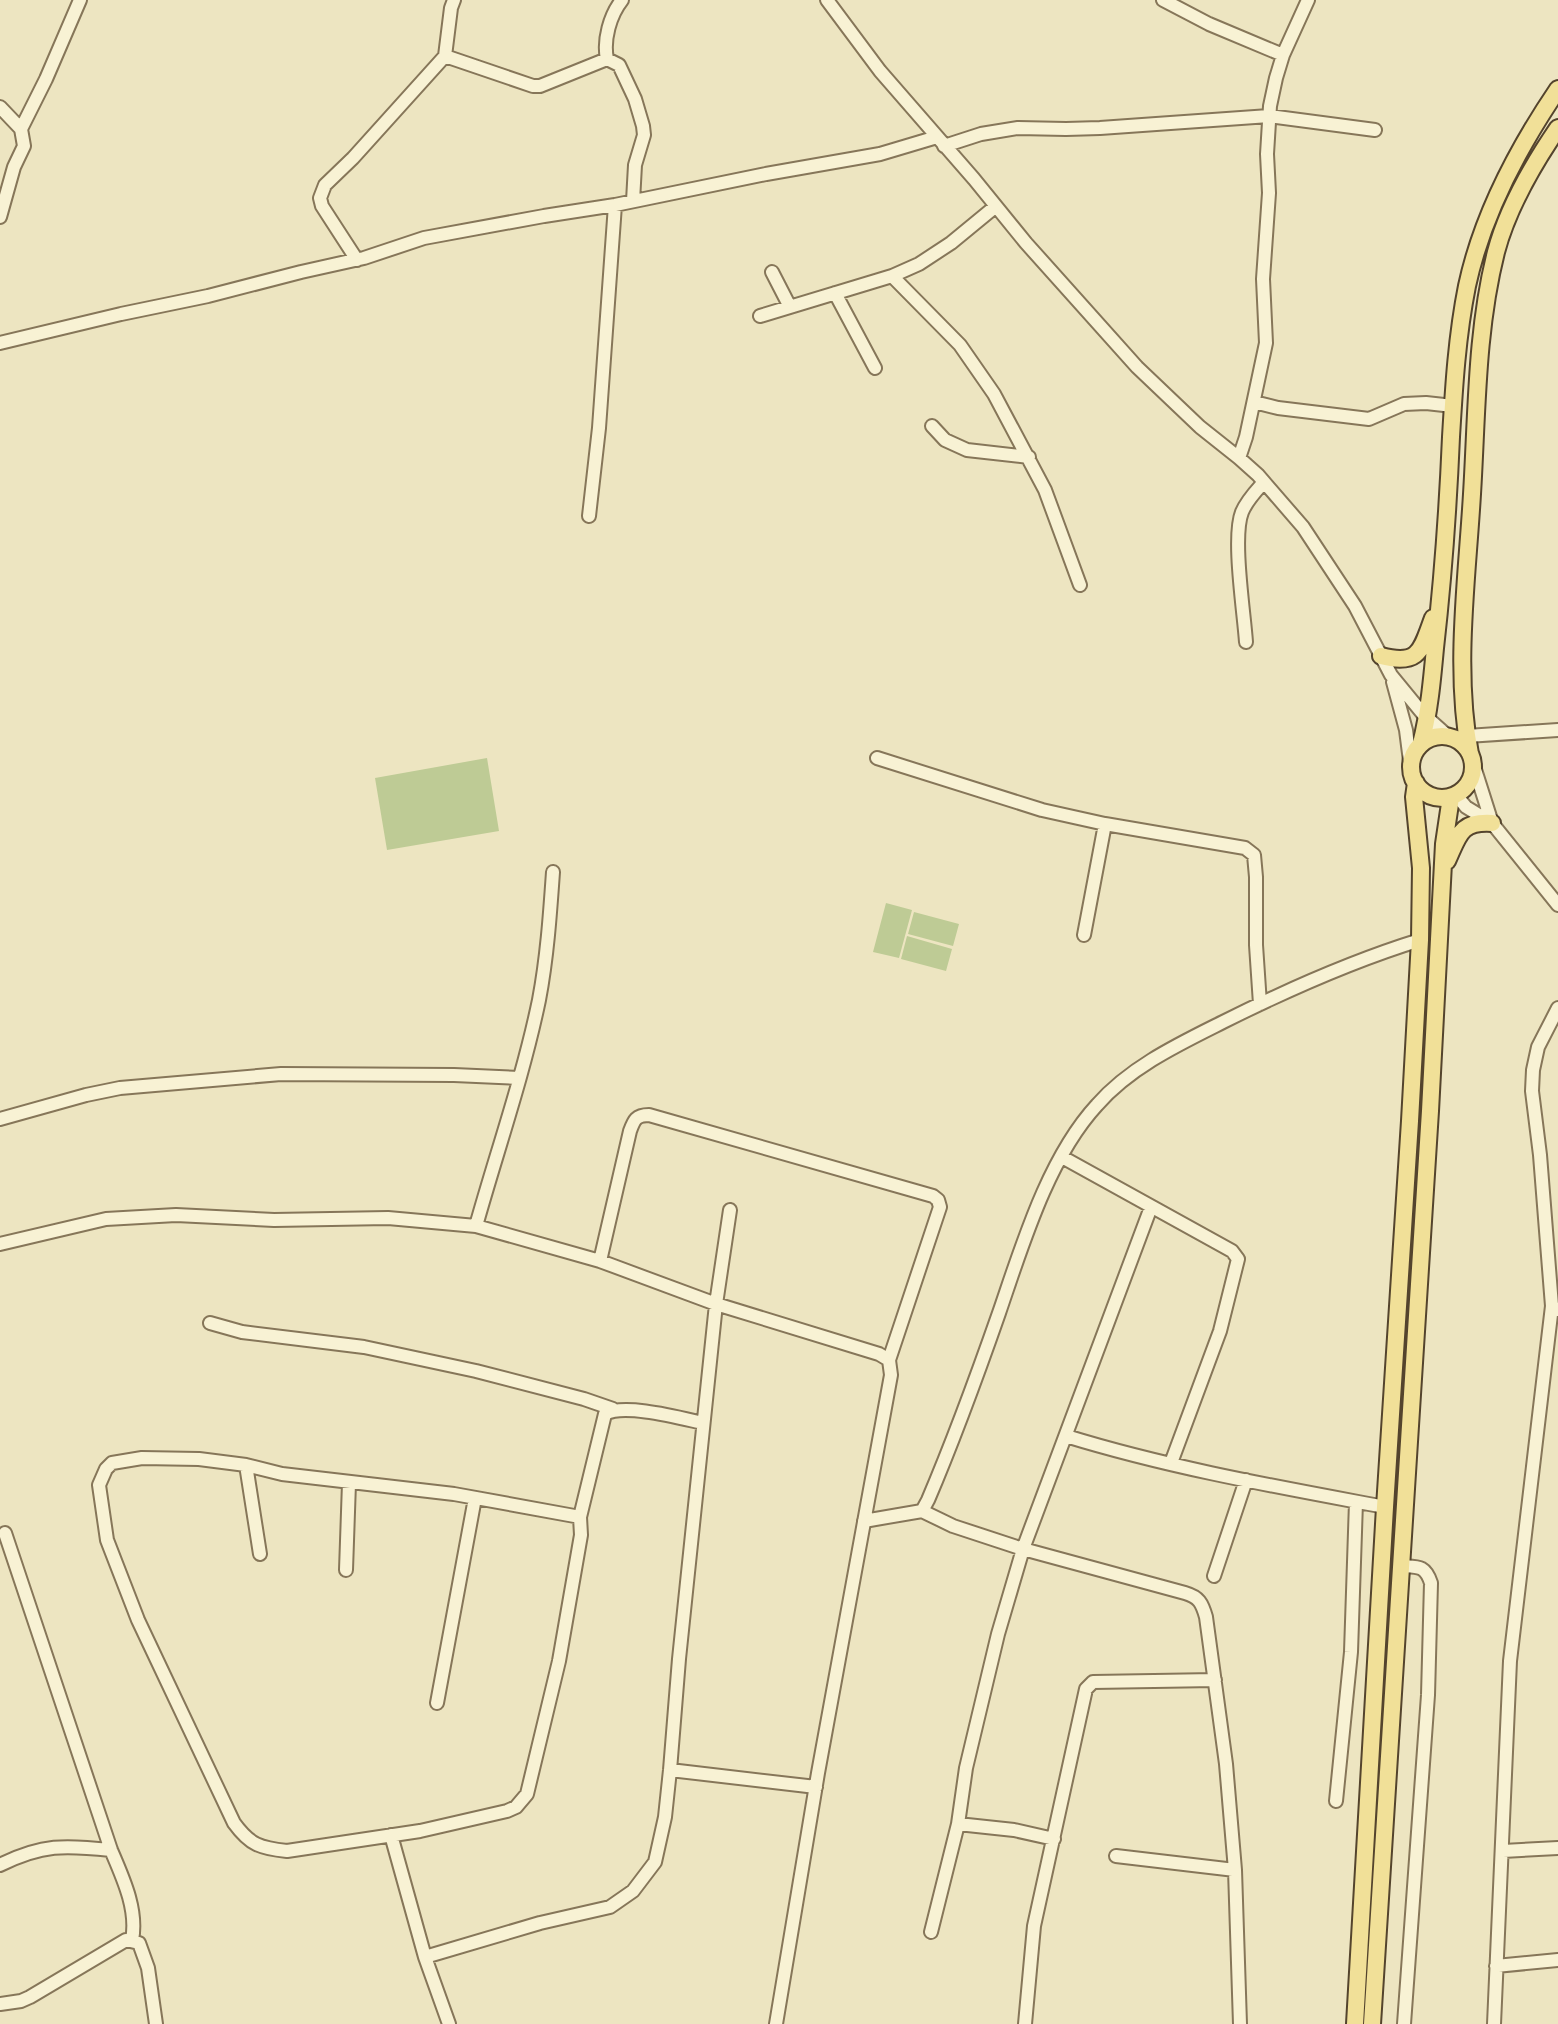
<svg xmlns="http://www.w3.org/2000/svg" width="1558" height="2024" viewBox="0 0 1558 2024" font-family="Literata,serif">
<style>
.pitch{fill:#becb95}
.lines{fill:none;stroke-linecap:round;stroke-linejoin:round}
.minor-casing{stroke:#867659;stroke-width:16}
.major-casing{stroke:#54442d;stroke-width:20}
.minor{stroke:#f8f2d4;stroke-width:12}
.major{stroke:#f1e098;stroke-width:16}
</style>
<rect width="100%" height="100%" fill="#ede5c1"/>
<path class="pitch" d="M487,758L499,831L387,850L375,778Z
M886,903L912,910L899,958L873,952Z
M914,912L959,924L953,946L908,934Z
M907,936L952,949L946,971L901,959Z"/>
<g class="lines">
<g class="minor-casing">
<path id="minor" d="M827,0L880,71L974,179L1026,243L1137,367L1200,427L1239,458L1258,475L1303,527L1355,606L1391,675L1423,714L1451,739
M1163,0L1209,24L1283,55
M445,56L533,86H540L607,59L619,65L635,99L643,126L644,135L635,165L633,201
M607,59C603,40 610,15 622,0
M0,107L21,129
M944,146L981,134L1018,128L1066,129L1100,128L1269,116L1375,130
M0,217L14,167L24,146L21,129L46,79L80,0
M357,260L322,206L320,198L325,185L353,158L445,56L451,8L454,0
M772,272L790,307
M892,276L960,345L994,394L1045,490L1080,585
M835,293L875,368
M760,316L892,276L919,264L951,243L996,206
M0,343L121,314L208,296L301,272L364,258L424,238L544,216L615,205L766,174L880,154L937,137
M1254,402L1278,408L1369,419L1404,404L1426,403L1453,406
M932,426L945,440L967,450L1029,457
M1239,458L1246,437L1266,343L1263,279L1269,193L1267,154L1270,106L1276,78L1283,55L1308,0
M589,516L599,428L615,205
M1246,642C1244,612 1232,537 1242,512C1247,500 1256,491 1264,482
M1393,682L1406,730L1411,769
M1467,736L1558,730
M877,758L1042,810L1105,824L1245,848L1254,855L1256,877V945L1260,1004
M1472,760L1492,823
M1456,795L1466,807L1492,823L1558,905
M1084,935L1105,824
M1558,1008L1538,1047L1533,1070L1532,1091L1540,1155L1552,1306L1558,1310
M0,1119L86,1095L120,1088L281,1074L454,1075L519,1078
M1062,1157L1232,1251L1238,1259L1220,1331L1171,1463
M730,1210L716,1304L879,1354L889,1360L891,1375L818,1773L776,2024
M476,1226C497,1151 523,1077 539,1000C547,958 550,915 553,872
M0,1244L106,1219L176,1215L274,1220L388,1218L476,1226L600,1261L716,1304L679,1659L670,1770L665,1817L655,1862L633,1891L610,1907L540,1923L425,1957
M600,1261L630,1131C634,1120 636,1115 649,1115L933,1196L938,1200L940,1207L889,1360
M210,1323L242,1332L364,1347L476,1371L584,1399L613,1409
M1066,1436C1170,1468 1278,1487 1385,1507
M246,1465L260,1554
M922,1511L953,1526L1023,1549L1185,1593C1199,1597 1202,1603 1206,1617L1226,1764L1235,1870L1240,2024
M580,1517L454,1494L282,1474L246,1465L199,1459L142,1458L112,1463L106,1469L99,1485L107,1540L138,1620L234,1823C250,1845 260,1848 287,1851L420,1831L507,1811L516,1807L527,1794L559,1661L581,1535L580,1517L605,1414C624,1403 680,1418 703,1423
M864,1521L922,1511L928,1500C954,1439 977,1376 999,1313C1022,1246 1048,1158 1097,1105C1130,1067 1179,1044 1223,1022C1287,990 1352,961 1420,940
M5,1533L111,1850C123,1878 138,1910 132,1940
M1401,1566C1418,1567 1425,1565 1431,1583L1428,1695L1404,2024
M346,1570L349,1483
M1214,1576L1246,1480
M437,1703L475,1498
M670,1770L816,1787
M1336,1801L1351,1652L1356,1502
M958,1824L1014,1830L1054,1839
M391,1835L425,1957L449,2024
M1503,1851L1558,1848
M1116,1856L1235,1870
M0,1865C42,1844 65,1845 111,1850
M931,1932L958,1824L966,1768L998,1634L1023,1549L1151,1207
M1496,1966L1558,1960
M0,2004L21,2001L30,1997L126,1940L139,1943L148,1968L156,2024
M1025,2024L1034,1926L1086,1689L1093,1682L1215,1680
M1494,2024L1510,1661L1552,1306"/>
</g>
<g class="major-casing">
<path id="major" d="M1381,656C1420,666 1421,650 1433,618
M1411 767a31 31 0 1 1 62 0a31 31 0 1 1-62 0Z
M1421,744C1429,713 1432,681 1435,648C1443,578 1448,507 1451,437C1454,386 1457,336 1467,286C1482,216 1518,148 1558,89
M1470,754C1454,669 1467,580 1472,494C1477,413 1476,331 1496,252C1508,207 1532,166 1558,128
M1447,861C1459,835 1460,821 1492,823
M1355,2024L1385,1507L1410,1121L1420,940L1421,868L1414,797L1416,783
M1372,2024L1430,1111L1444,844L1451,797"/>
</g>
<use href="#minor" class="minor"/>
<use href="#major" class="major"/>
</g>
</svg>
